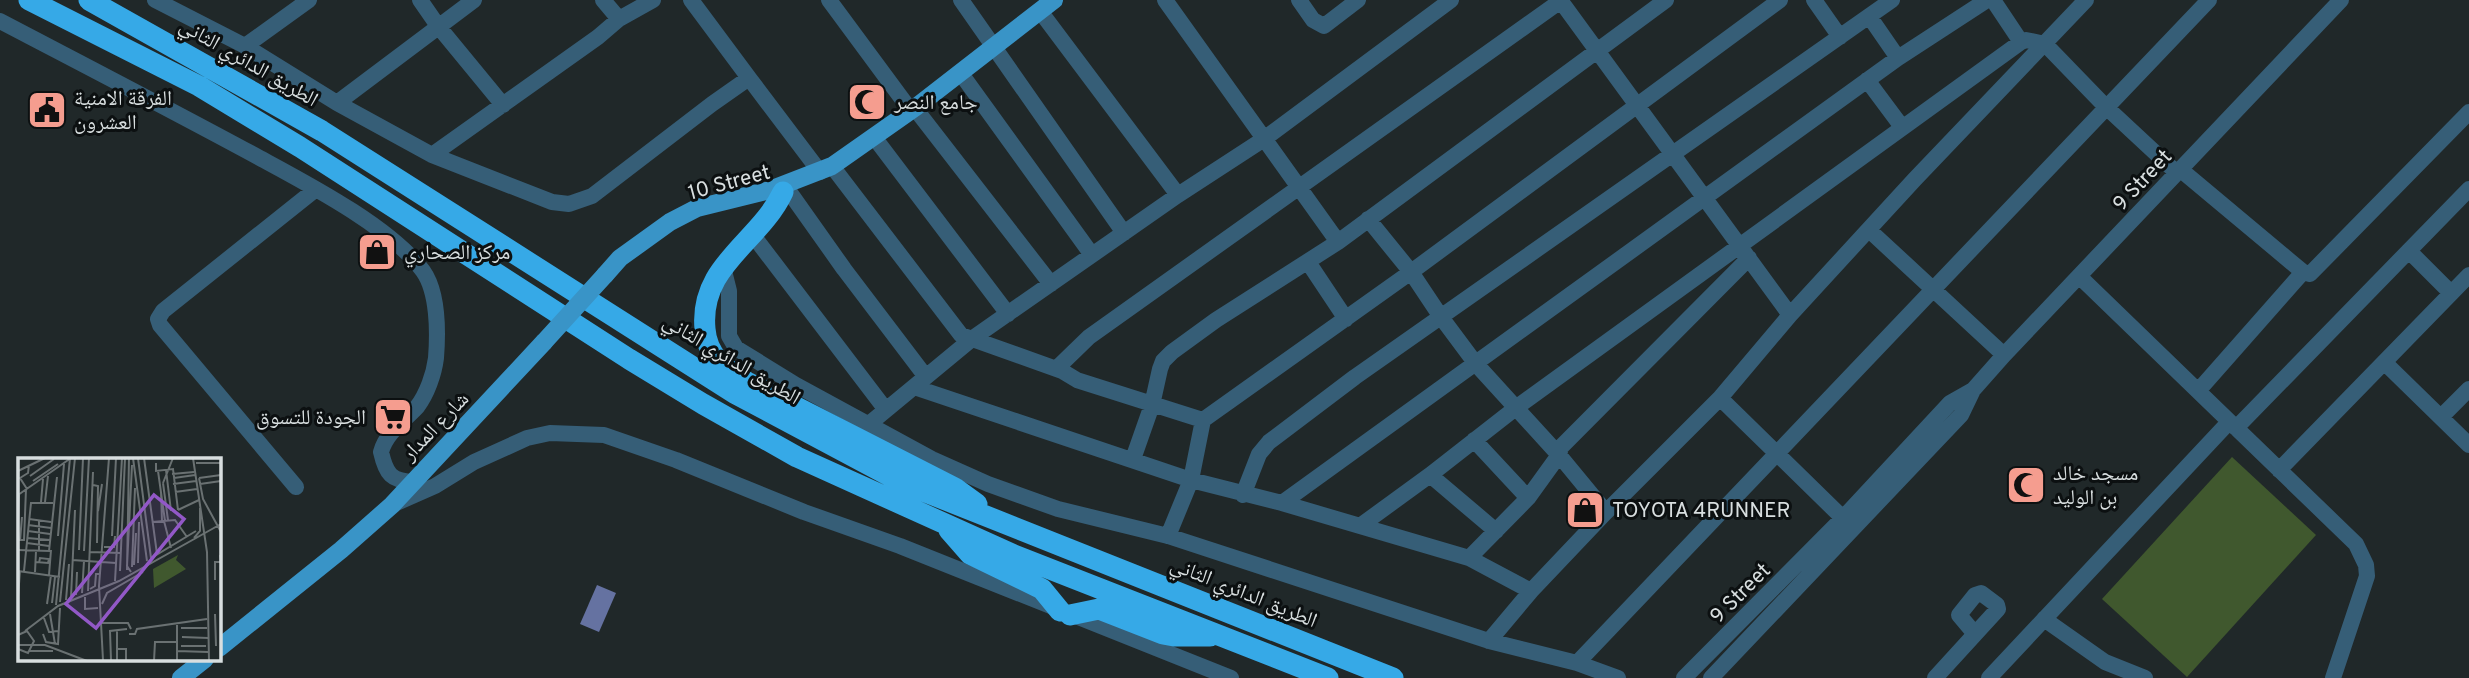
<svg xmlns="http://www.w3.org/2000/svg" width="2469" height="678" viewBox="0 0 2469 678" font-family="Overpass,'Noto Naskh Arabic',sans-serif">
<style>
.green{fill:#40582e}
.water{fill:#6572a1}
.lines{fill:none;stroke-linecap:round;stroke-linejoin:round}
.minor{stroke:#365e77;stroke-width:16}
.major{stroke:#3994c7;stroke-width:18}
.highway{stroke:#36a9e7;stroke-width:21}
.major-bridge{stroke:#3994c7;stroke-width:18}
.labels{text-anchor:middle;stroke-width:6;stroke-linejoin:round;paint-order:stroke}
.street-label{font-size:21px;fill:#d8dedf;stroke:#0c1011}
.poi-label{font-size:21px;fill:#d8dedf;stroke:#0c1011;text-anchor:start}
.inset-road{fill:none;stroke:#6a7172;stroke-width:2}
.view{fill:#9258c7;fill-opacity:0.15;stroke:#9258c7;stroke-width:3.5}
.inset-edge{fill:none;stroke:#d8dedf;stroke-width:3.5}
</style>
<rect width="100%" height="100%" fill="#202829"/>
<path class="green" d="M2232,457L2316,535L2187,677L2102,599Z"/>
<path class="water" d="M597,585L616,593L599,632L580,624Z"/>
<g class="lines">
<path class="minor" d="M155,0L245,46L337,103L432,155L552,202L569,204L592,196L712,104L749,78L820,172
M420,0L438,26L503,105
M603,0L619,19
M691,0L749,78
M829,0L911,111
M961,0L1124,233
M1165,0L1338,242
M1299,0L1313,20L1324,26L1358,0
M1560,0L1790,315
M1814,0L1840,37
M1993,0L2021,42
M1043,15L1178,195
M1869,16L1898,58
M0,21C86,66 173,111 258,157C306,183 391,227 423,271C438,292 438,332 436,358C434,374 427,394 417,407C404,421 386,433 381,452C386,474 391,481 414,482
M245,46L309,0
M962,75L1092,255
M1867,80L1902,127
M337,103L474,0
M917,111L1051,284
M877,141L1008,314
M432,155L598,37L619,19L653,0
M835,170L961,335L1062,371L1077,380L1203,420
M2181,170L2303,272
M788,190L844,269L926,377
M1368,219L1411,272L1441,317L1476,364L1559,455L1606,512
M1869,230L2004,355
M752,234L886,410
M2409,251L2451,293
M1308,262L1346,319
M723,267L729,291V336L736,348L796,385L932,459L988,484L1058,509L1168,536L1489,641L1577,663
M2080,277L2356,544L2366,565L2367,576L2333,678
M2384,362L2469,445
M1056,369L1089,337L1562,0
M914,387L1191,480L1282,503L1469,558L1531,591
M2198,391L2303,272L2310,274L2469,112
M1720,398L1851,526
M2441,417L2469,389
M869,424L973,338L1178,195L1264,139L1451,0
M2236,428L2469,189
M1474,440L1528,498
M1133,459L1152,405L1160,369L1163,361L1172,352L1216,320L1338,242L1666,0
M2279,470L2469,275
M1430,475L1496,531
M296,487L160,325L158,319L163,311L316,189
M1243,495L1259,454L1269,442L1355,377L1892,0
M1282,503L1898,58L1987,0
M394,504L435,486L474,462L527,438L550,433L604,435L676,460L804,512L900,546L1231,678
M1360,526L1430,475L1517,407L2021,42L2026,40L2045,44L2106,107L2177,173
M1168,536L1191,480L1203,420L1411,272L1780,0
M1469,558L1528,498L1559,455L1561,447L1749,258
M2044,619L2105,662L2145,678
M1489,641L1531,591L1606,512L1720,398L1790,315L1915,179L2086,0
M1618,678L1577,663L2209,0
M1684,678L1843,518L1950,403L1973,390
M1711,678L1961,415L1973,390L2004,355L2341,0
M1935,678L1998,609L1997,605L1981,593L1975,595L1959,615L1975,634
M1989,678L2229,422"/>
<path class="major" d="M605,275L620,258L670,222L697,208L770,190L832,166L916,107L1054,0
M219,648L341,550L392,505L544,342
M181,678L205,659"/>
<path class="highway" d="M29,0L199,86L300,147L629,359L703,404L797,457L1014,555L1328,678
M89,0L322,131L734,393L903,483L1393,678
M783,192C759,243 699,265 705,329C707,356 725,369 747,382L955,488L977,504
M949,530L970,554L1042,589L1060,611
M1070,615L1099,609L1163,634L1174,636H1210"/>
<path class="major-bridge" d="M544,342L605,275"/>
</g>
<defs>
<g id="mosque-square" transform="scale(2.0125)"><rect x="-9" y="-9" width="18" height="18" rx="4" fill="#f59d8f" stroke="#0c1011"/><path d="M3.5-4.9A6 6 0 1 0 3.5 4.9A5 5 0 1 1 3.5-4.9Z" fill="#111"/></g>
<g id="civic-square" transform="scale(2.0125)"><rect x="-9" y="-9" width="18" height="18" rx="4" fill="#f59d8f" stroke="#0c1011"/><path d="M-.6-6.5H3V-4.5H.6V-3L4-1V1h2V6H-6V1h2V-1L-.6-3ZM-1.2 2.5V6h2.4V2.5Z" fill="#111"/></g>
<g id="shop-square" transform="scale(2.0125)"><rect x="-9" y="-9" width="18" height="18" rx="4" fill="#f59d8f" stroke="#0c1011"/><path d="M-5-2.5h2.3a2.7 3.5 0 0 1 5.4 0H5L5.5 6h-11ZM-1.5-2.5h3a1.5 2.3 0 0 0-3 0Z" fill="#111"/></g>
<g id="supermarket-square" transform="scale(2.0125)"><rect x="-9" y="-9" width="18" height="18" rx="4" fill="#f59d8f" stroke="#0c1011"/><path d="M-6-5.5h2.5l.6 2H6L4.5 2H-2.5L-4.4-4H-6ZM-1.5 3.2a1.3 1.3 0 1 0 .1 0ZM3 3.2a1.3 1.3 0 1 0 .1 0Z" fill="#111"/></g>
</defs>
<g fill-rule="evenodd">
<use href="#mosque-square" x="867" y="102"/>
<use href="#civic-square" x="47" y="110"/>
<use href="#shop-square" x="377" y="252"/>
<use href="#supermarket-square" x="393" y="417"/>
<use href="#mosque-square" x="2026" y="485"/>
<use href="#shop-square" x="1585" y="510"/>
</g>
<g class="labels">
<g class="street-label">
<text transform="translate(249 62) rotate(30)" y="7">الطريق الدائري الثاني</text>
<text transform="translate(2142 180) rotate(-47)" y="7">9 Street</text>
<text transform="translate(729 182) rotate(-15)" y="7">10 Street</text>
<text transform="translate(732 359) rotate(31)" y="7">الطريق الدائري الثاني</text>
<text transform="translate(435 426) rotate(-46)" y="7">شارع المدار</text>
<text transform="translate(1244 592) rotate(22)" y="7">الطريق الدائري الثاني</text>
<text transform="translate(1740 593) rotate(-45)" y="7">9 Street</text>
</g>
<g class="poi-label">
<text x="74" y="105">الفرقة الامنية<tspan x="74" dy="24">العشرون</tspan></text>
<text x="894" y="109">جامع النصر</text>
<text x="404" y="259">مركز الصحاري</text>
<text x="366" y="424" text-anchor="end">الجودة للتسوق</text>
<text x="2053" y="480">مسجد خالد<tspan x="2053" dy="24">بن الوليد</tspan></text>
<text x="1612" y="517">TOYOTA 4RUNNER</text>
</g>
</g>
<g transform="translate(18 458)">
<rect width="203" height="203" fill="#202829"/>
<path d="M160,97L158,102L168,111L136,130L135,111Z" fill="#40582e"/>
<path class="inset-road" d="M115,0L129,103M120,0L133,100L178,73M126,0L139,96M175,0L189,94L191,203M138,5V13L155,11L160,52M178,5H203M148,12L153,53M0,13L27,0M140,13L147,63M154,16L176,14M12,18L36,1M156,20L177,17M181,20L185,41L203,74M181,20L203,17M15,23L40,6M145,25L150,62M145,25L155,0M155,26L178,23M182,26L203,23M75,27L80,28L79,85M9,31L2,20L10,15L11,7M143,34L144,63M157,34L179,31M0,37L53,0M23,44L25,21M27,44L30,18M160,52L181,42M80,53L84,26M42,54L46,6M11,61L33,64M146,63L153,90M0,64L1,37M134,64L157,62L169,79M10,67L33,70M10,73L32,76M40,78L42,54M94,78L98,0M9,80L32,82M176,80L182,73V50M0,82H6L8,31M2,83L4,59M9,85L31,88M86,89H96L97,78M0,92L31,93L39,19M61,92L65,0M21,93V63M66,93L71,0M72,94L102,95M54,102L98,105M18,104L30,105L31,101L22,100L21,105M120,105L121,64M116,107L118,75M114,109L117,30M109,112L111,0M0,113L42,119M6,113L13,45H35M102,113L107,0M17,114L18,93M113,114L109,108L114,7M31,117L33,92M197,122V104H203L202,97M97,123L104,0M72,131L77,128L78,116H82M70,133L75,14M64,135L66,103M58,137L59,114M0,139L2,113M53,139L57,52M67,139V151L80,150M48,142L51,106M42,144L57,0M34,145L37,119M29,146L33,117M84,146L89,135L125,114M38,147L52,0M32,156L37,186M197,156L198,188M26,160L31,174L40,173M84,165H110L113,171M163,170H189M7,173L40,148L101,123L203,66M25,176L28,184L40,186L42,150M111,176H117L119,171L189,161M0,177L9,173L16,183L10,195L0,191M164,179L190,180M0,187H27L69,203M163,188H188M99,191H108V203M12,193H35M159,193L190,194M85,202L81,128L91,0M93,202L92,173L109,171M99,203V172M136,203L137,184H159M159,203V165"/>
<path class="view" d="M136,37L166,61L78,170L48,146Z"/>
<rect width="203" height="203" class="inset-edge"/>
</g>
</svg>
